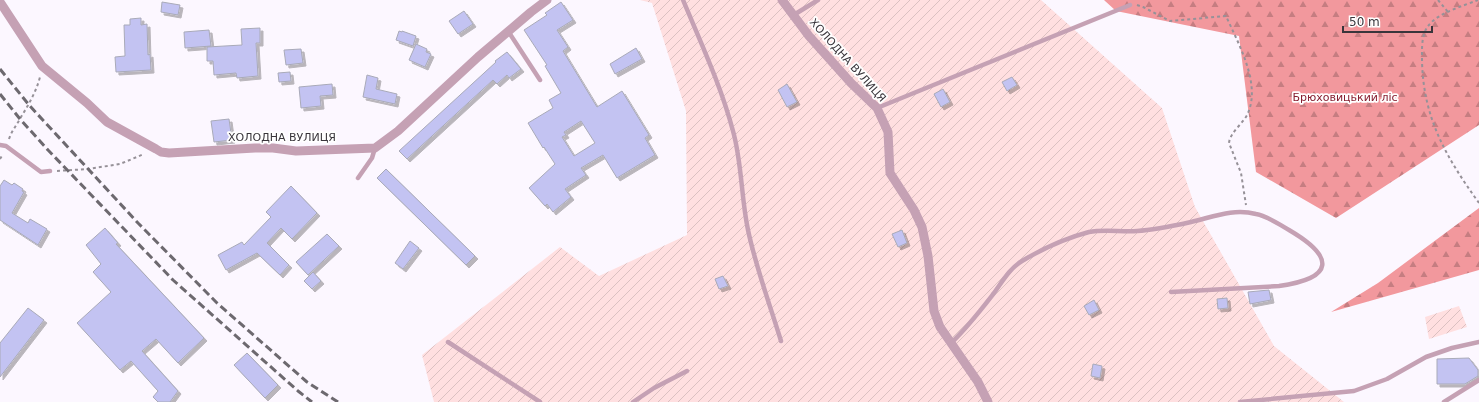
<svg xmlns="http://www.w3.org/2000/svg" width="1479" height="402" viewBox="0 0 1479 402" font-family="'DejaVu Sans',sans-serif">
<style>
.forest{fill:url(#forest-firs)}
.garden{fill:url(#garden-furrows)}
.building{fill:#c3c3f2;stroke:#a9aab8;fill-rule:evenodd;filter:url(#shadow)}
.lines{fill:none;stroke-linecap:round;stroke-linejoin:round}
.path{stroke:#969198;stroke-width:2;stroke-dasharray:3 3;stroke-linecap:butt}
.service{stroke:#c5a1b4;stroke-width:4.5}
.minor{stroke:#c5a1b4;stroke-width:9}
.rail{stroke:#6d696f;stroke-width:3;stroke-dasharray:8 4;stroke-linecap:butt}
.labels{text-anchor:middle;stroke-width:3.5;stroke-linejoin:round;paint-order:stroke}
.street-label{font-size:11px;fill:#39353b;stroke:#fff}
.park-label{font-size:11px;fill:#871f31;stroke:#fff}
</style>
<defs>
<pattern id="forest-firs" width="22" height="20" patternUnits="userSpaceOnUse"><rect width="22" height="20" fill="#f2989d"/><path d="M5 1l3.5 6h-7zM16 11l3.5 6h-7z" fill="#c57d81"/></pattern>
<pattern id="garden-furrows" width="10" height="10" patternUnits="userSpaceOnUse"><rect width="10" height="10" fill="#ffdfe0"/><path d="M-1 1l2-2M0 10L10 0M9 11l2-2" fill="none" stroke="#dbc0c1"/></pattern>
<filter id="shadow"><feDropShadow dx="3" dy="3" stdDeviation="0" flood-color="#0004"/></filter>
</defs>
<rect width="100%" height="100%" fill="#fcf7ff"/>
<path class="forest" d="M1104,0H1479V125L1336,218L1256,172L1239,36L1116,11Z
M1479,208V270L1331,312L1378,283Z"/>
<path class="garden" d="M640,0H1041L1162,108L1195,207L1274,346L1344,402H434L422,355L560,247L599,276L687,235L686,111L652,3Z
M1459,306L1467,327L1429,339L1425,317Z"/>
<path class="building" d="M162,2L180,5L178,15L161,12Z
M561,2L573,20L557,30L568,47L563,51L597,107L622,91L649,135L645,138L655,155L617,178L603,155L581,168L586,175L565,189L571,197L553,212L547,204L545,206L529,188L555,164L544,147L543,148L528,123L553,108L549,100L561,93L545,66L547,65L524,30L547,15L545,13ZM581,121L595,143L574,156L562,137L566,135L564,132Z
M464,11L473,24L458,34L449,21Z
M141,18V25L147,24L148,55L150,54L151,70L116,72L115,57L125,56L124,25H130V19Z
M260,28V43H256L258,76L237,78L236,73L214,75L213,61H207V47L242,45L241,29Z
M209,30L211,46L185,48L184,32Z
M399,31L402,32V31L416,36L413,46L396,40Z
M416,44L427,49L426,52L431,54L425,67L409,60Z
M636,48L642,59L615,74L610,64Z
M301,49L303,63L286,65L284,50Z
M507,52L521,69L509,78L507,75L497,84L493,80L407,159L399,151L496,62L495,61Z
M290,72L291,81L279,82L278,73Z
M367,75L378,78L376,89L397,94L395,104L363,97Z
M1012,77L1017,85L1007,91L1002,82Z
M332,84L333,95L320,96L321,106L301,108L299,87Z
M787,84L797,102L787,107L778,90Z
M943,89L950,102L941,107L934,94Z
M229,119L232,140L214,142L211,121Z
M386,169L475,256L466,265L377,178Z
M4,180L12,185L14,183L23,189L22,191L24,192L12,213L28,223L30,219L47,229L38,245L0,220V186Z
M291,186L317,213L292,239L281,228L267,243L289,265L280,275L257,253L226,270L218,255L242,242L244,245L271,217L266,212Z
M105,228L118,243L116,244L204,338L178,363L156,339L142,351L178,391L170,402H158L153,397L158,391L131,361L120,370L77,323L111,292L93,272L101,264L86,245Z
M902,230L907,243L898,247L892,234Z
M327,234L339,246L308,275L296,262Z
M410,241L419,248L403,269L395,263Z
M313,272L321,281L312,289L304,281Z
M723,276L728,286L719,289L715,279Z
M1269,290L1271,300L1250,304L1248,292Z
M1227,298L1228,308L1218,309L1217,299Z
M1094,300L1099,310L1089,315L1084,306Z
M28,308L44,320L0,377V343Z
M247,353L278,385L265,398L234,365Z
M1469,358L1478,370V376L1465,384H1437V359Z
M1093,364L1102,366L1100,378L1091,376Z"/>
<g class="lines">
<path class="path" d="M1438,0L1448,12
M1478,0C1463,6 1438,13 1429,25C1421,34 1422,49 1422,60C1423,118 1446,157 1479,203
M1137,5L1143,7L1170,21L1226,16C1238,43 1261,83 1248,113C1244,123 1230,132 1229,143L1241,173L1246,205
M9,139C12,130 17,125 21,117C29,104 36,92 40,77
M0,159L3,154
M57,171L88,169L120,164L144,154"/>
<path class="service" d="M683,0C701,43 721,86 733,131C742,163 741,197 748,230C756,268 770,305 781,341
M792,16L818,0
M508,31L540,80
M877,108L1130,5
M0,145L6,146L41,172L50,171
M358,178L372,158L375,148
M448,342L540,402
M951,343C967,328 980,311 994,293C1002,282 1010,268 1022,261C1042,249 1066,238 1089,232C1104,229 1121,232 1137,231C1155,230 1173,226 1191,222C1213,217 1233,208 1256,214C1268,216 1278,224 1289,230C1335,257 1335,278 1279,286L1171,292
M633,402L654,388L687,371
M1240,402L1354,391L1387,379L1426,357L1452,348L1479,342
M1444,402L1479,380"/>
<path class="minor" d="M782,0L809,36L851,83L877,108L888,132L890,173L914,210L922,227L928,256L934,311L940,327L978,382L988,402
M0,2L42,66L87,103L107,122L156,149L161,152L169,153L255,148H273L296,151L375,148L398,131L478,57L531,12L547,0"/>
<path class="rail" d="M0,69L29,105L138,223L217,303L307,382L338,402
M0,94L20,119L48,150L173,280L298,391L312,402"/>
</g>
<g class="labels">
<g class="street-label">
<text transform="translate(848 60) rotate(48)" y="4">ХОЛОДНА ВУЛИЦЯ</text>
<text x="282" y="141">ХОЛОДНА ВУЛИЦЯ</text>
</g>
<g class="park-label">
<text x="1345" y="101">Брюховицький ліс</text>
</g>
</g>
<path d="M1343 26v6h89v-6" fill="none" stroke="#39353b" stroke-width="2"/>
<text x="1349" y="26" font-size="12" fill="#39353b" stroke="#ffffff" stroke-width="3" paint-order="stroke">50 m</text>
</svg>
